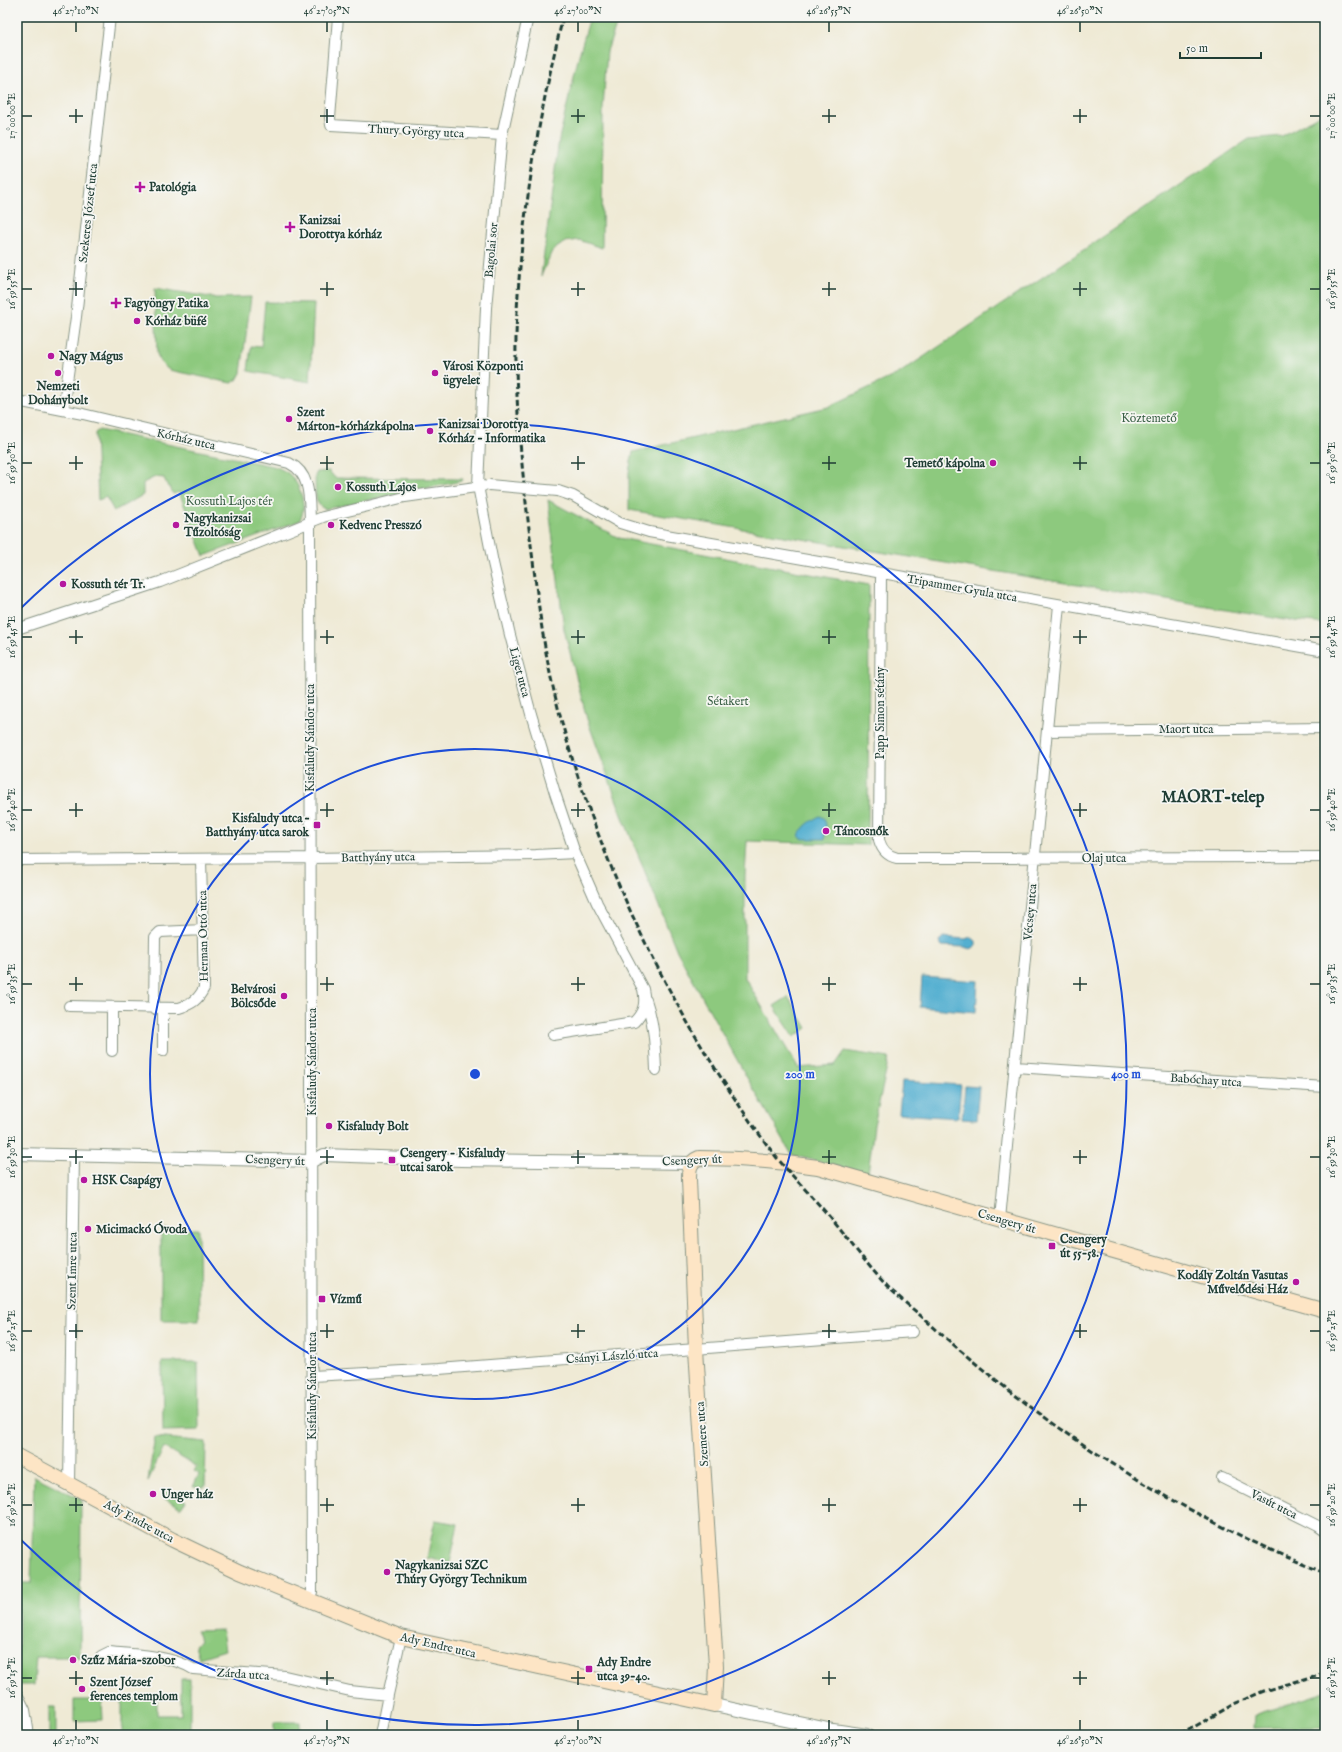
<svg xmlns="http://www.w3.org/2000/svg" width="1342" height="1752" viewBox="0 0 1342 1752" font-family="'IM FELL English',serif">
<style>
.green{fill:#8dc97e;stroke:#568359}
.water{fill:#52afd0;stroke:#387682}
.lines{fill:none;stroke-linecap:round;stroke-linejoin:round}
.minor-casing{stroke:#879484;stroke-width:12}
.tertiary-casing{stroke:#879484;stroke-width:14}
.secondary-casing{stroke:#879484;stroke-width:16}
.minor{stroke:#fff;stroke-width:10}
.tertiary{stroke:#fff;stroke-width:12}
.secondary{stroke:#fde5c5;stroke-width:14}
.rail{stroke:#1f3d34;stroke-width:3;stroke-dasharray:6 3;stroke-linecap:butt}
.minor-bridge-casing{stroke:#879484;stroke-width:12;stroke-linecap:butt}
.minor-bridge{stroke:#fff;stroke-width:10}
.ticks{fill:none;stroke:#1f3d34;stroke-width:1.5}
.ring{fill:none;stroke:#1d4ed8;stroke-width:2}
.poi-dot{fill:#b5179e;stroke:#f6f6f2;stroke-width:1.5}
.labels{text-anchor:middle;stroke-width:3.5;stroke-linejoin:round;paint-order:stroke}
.street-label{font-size:12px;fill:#1f3d34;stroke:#f6f6f2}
.poi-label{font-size:12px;font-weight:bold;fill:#1f3d34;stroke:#f6f6f2;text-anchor:start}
.park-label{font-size:12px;fill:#3a6046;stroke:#f6f6f2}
.district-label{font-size:16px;font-weight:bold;fill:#1f3d34;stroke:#f6f6f2}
.centre{fill:#1d4ed8;stroke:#f6f6f2;stroke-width:2}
.ring-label{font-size:12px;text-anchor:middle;font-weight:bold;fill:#1d4ed8;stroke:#f6f6f2;stroke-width:3.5;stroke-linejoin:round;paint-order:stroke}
.neatline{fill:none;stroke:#1f3d34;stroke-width:1.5}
.ticks-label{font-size:10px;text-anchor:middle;fill:#1f3d34}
</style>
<rect width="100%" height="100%" fill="#f6f6f2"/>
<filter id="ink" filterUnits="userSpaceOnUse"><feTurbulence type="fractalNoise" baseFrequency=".025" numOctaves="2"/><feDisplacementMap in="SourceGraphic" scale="8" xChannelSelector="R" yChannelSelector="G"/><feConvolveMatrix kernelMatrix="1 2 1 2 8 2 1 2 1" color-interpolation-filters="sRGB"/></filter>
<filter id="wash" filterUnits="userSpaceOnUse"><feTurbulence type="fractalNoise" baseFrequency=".012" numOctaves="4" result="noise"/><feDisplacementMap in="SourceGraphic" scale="16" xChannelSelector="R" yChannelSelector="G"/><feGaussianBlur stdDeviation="0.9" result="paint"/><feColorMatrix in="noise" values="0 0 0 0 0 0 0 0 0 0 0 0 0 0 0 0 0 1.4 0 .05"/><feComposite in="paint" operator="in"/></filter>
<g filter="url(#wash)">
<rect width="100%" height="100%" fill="#efead5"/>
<path class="green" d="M590,17H619L607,51L603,108L602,248L579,240L565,242L552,251L541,276L559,139L579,55Z
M1325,112V624L1286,620L629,510V472L633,452L828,407L898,374L1249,139L1282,136Z
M155,288L216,298L251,297L241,373L237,380L231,383L169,370L161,363L157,354Z
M265,302L314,303L310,382L248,371L251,346L261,347Z
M99,430L277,467C282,470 288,472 291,476C301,486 308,509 299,521L204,556L179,492L173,494L170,487H168L164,478L155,477L143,483V495L114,511L106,497L98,500L95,433Z
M329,471L335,478L463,479L462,481L325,509C313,505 316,487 315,476L317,472Z
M548,500L619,538L869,585L868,845L747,841L745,876V978L798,1068L835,1065L845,1051L889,1058L874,1125L868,1174L792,1155L746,1076L690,975L677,951L622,815L587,719L564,629Z
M788,997L807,1028L794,1037L774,1006Z
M161,1229H198L199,1320H161Z
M162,1362H198L199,1430L163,1431Z
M155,1437L206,1442L205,1487H193L199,1474L194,1471L197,1467L164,1447L148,1481Z
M34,1476L81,1499L80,1657H36L34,1685H18L19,1604L17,1603V1583H31Z
M165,1490L186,1501L181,1508L162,1497Z
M435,1520L458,1524L450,1563L427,1558Z
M222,1630L225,1650L199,1658L195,1645L200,1641L197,1631Z
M181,1679H190V1735H122V1699L157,1698V1715H181Z
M1325,1692V1727L1253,1728L1254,1715Z
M74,1700H102L103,1720L74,1721Z
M49,1707H56V1735H49Z
M274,1722H300V1735H274Z"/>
<path class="water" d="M820,816L824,818L826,824L825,839H804L799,837C800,828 813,819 820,816Z
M943,937L965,939L971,937L976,941V946L970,949L965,947L942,946L939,941Z
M922,977L978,981L976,1012L920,1007Z
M902,1081L961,1085L958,1118L899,1114Z
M965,1086L979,1087L976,1120L962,1119Z"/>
</g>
<g filter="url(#ink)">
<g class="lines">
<g class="minor-casing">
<path id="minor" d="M338,17L330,118L331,125L502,135
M528,17L502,135L486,308L478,486L493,563L510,635L531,714L555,793L575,853L597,903L643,989C646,1003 644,1012 634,1022L553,1035
M17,401L83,414L289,463C312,474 309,501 310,522L312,1592L308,1600
M63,410L76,317L110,17
M558,491L573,496L620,523L649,532L1325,651
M881,574L879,840C882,850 887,856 897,858L1325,857
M17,629L160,582L323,517L405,497L483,486
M1047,731L1325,728
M17,860L310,858L536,855L575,853
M646,1000C654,1023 655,1045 656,1070
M69,1006L179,1008C192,1004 198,1000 204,988L201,859
M112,1008V1051
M154,1009L155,937L160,932L203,930
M163,1051V1009
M1015,1067L1325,1087
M1000,1219L1059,605
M312,1376L439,1369L913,1332
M1222,1478L1318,1526L1325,1531
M69,1483L74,1155
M101,1656L109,1652C135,1655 171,1655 193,1669L285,1676L350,1691L388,1695
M17,1694L25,1710L29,1735
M380,1735L388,1695L401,1637"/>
</g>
<g class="tertiary-casing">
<path id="tertiary" d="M17,1154L312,1161L324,1155L461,1160L691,1163
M714,1705L833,1730L867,1735"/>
</g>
<g class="secondary-casing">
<path id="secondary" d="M17,1456L173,1540L240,1572L401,1637L714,1705L716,1666L696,1349L689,1179C689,1170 689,1162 699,1158C739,1158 778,1161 818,1167L1325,1311"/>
</g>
<use href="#minor" class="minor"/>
<use href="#tertiary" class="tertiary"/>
<use href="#secondary" class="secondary"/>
<path class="rail" d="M563,17C537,122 519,229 516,337C515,404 522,470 530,537C536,584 541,632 551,678C579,805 635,936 702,1047C725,1085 750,1123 777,1158C793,1177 811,1195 828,1215C848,1239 867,1265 889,1288C905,1303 923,1317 939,1332C1054,1434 1182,1516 1325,1573
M1180,1735L1234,1704L1264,1691L1325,1673"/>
<g class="minor-bridge-casing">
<path id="minor-bridge" d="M489,485L558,491"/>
</g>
<use href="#minor-bridge" class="minor-bridge"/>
</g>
</g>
<path class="ticks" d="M76,22V32M327,22V32M578,22V32M829,22V32M1080,22V32M76,109V123M327,109V123M578,109V123M829,109V123M1080,109V123M22,116H32M69,116H83M320,116H334M571,116H585M822,116H836M1073,116H1087M1310,116H1320M76,282V296M327,282V296M578,282V296M829,282V296M1080,282V296M22,289H32M69,289H83M320,289H334M571,289H585M822,289H836M1073,289H1087M1310,289H1320M76,456V470M327,456V470M578,456V470M829,456V470M1080,456V470M22,463H32M69,463H83M320,463H334M571,463H585M822,463H836M1073,463H1087M1310,463H1320M76,630V644M327,630V644M578,630V644M829,630V644M1080,630V644M22,637H32M69,637H83M320,637H334M571,637H585M822,637H836M1073,637H1087M1310,637H1320M76,803V817M327,803V817M578,803V817M829,803V817M1080,803V817M22,810H32M69,810H83M320,810H334M571,810H585M822,810H836M1073,810H1087M1310,810H1320M76,977V991M327,977V991M578,977V991M829,977V991M1080,977V991M22,984H32M69,984H83M320,984H334M571,984H585M822,984H836M1073,984H1087M1310,984H1320M76,1150V1164M327,1150V1164M578,1150V1164M829,1150V1164M1080,1150V1164M22,1157H32M69,1157H83M320,1157H334M571,1157H585M822,1157H836M1073,1157H1087M1310,1157H1320M76,1324V1338M327,1324V1338M578,1324V1338M829,1324V1338M1080,1324V1338M22,1331H32M69,1331H83M320,1331H334M571,1331H585M822,1331H836M1073,1331H1087M1310,1331H1320M76,1498V1512M327,1498V1512M578,1498V1512M829,1498V1512M1080,1498V1512M22,1505H32M69,1505H83M320,1505H334M571,1505H585M822,1505H836M1073,1505H1087M1310,1505H1320M76,1671V1685M327,1671V1685M578,1671V1685M829,1671V1685M1080,1671V1685M22,1678H32M69,1678H83M320,1678H334M571,1678H585M822,1678H836M1073,1678H1087M1310,1678H1320M76,1720V1730M327,1720V1730M578,1720V1730M829,1720V1730M1080,1720V1730"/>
<g class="ring">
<circle cx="475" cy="1074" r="325"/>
<path d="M19 610A651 651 0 1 1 19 1538"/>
</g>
<g class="poi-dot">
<path d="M138 181h4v4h4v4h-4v4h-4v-4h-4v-4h4z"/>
<path d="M288 221h4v4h4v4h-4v4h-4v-4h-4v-4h4z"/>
<path d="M114 297h4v4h4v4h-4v4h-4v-4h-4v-4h4z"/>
<circle cx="137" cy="321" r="4"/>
<circle cx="51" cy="356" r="4"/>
<circle cx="58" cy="373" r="4"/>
<circle cx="435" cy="373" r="4"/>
<circle cx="289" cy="419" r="4"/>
<circle cx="430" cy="431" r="4"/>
<circle cx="993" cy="463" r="4"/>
<circle cx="338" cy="487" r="4"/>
<circle cx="176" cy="525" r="4"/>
<circle cx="331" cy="525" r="4"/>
<circle cx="63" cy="584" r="4"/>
<rect x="313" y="821" width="8" height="8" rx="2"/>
<circle cx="826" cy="831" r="4"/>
<circle cx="284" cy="996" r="4"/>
<circle cx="329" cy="1126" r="4"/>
<rect x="388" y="1156" width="8" height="8" rx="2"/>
<circle cx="84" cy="1180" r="4"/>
<circle cx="88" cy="1229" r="4"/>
<rect x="1048" y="1242" width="8" height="8" rx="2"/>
<circle cx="1296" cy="1282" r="4"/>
<rect x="318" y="1295" width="8" height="8" rx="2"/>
<circle cx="153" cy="1494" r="4"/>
<circle cx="387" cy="1572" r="4"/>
<circle cx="73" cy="1660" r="4"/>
<rect x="585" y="1665" width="8" height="8" rx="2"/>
<circle cx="82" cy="1689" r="4"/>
</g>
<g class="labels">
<g class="street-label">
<text transform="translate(416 131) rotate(3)" y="4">Thury György utca</text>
<text transform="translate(88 213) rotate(-84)" y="4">Szekeres József utca</text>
<text transform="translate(491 250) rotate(-85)" y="4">Bagolai sor</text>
<text transform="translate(186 439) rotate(13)" y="4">Kórház utca</text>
<text transform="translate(962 588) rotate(10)" y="4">Tripammer Gyula utca</text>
<text transform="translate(520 672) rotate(75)" y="4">Liget utca</text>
<text transform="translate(880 713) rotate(-90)" y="4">Papp Simon sétány</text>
<text x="1186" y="733">Maort utca</text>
<text transform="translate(310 738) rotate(-90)" y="4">Kisfaludy Sándor utca</text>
<text transform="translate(378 857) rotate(-1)" y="4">Batthyány utca</text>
<text x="1104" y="862">Olaj utca</text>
<text transform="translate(1030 912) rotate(-85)" y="4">Vécsey utca</text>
<text transform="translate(203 936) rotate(-91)" y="4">Herman Ottó utca</text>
<text transform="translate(312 1062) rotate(-90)" y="4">Kisfaludy Sándor utca</text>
<text transform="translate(1206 1080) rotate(4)" y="4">Babóchay utca</text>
<text transform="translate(275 1160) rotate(2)" y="4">Csengery út</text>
<text transform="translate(692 1160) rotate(-3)" y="4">Csengery út</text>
<text transform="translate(1007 1221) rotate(16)" y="4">Csengery út</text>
<text transform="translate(72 1271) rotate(-89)" y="4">Szent Imre utca</text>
<text transform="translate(612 1356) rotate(-4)" y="4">Csányi László utca</text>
<text transform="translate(312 1386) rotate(-90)" y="4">Kisfaludy Sándor utca</text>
<text transform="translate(702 1434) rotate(-94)" y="4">Szemere utca</text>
<text transform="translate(1274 1504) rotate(27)" y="4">Vasút utca</text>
<text transform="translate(139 1521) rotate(28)" y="4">Ady Endre utca</text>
<text transform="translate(438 1645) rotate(13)" y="4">Ady Endre utca</text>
<text transform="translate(243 1674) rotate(4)" y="4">Zárda utca</text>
</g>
<g class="poi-label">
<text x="149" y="191">Patológia</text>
<text x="299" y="224">Kanizsai<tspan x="299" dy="14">Dorottya kórház</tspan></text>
<text x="124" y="307">Fagyöngy Patika</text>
<text x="145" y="325">Kórház büfé</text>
<text x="59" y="360">Nagy Mágus</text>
<text x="443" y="370">Városi Központi<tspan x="443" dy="14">ügyelet</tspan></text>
<text x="58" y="390" text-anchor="middle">Nemzeti<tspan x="58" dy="14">Dohánybolt</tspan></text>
<text x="297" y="416">Szent<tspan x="297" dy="14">Márton-kórházkápolna</tspan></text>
<text x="438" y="428">Kanizsai Dorottya<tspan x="438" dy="14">Kórház - Informatika</tspan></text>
<text x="985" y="467" text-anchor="end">Temető kápolna</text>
<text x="346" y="491">Kossuth Lajos</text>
<text x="184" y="522">Nagykanizsai<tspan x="184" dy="14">Tűzoltóság</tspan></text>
<text x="339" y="529">Kedvenc Presszó</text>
<text x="71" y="588">Kossuth tér Tr.</text>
<text x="309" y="822" text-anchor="end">Kisfaludy utca –<tspan x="309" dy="14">Batthyány utca sarok</tspan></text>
<text x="834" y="835">Táncosnők</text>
<text x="276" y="993" text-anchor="end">Belvárosi<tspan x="276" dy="14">Bölcsőde</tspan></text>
<text x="337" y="1130">Kisfaludy Bolt</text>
<text x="400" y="1157">Csengery - Kisfaludy<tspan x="400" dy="14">utcai sarok</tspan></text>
<text x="92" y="1184">HSK Csapágy</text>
<text x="96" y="1233">Micimackó Óvoda</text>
<text x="1060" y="1243">Csengery<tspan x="1060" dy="14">út 55-58.</tspan></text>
<text x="1288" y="1279" text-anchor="end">Kodály Zoltán Vasutas<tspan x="1288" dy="14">Művelődési Ház</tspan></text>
<text x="330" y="1303">Vízmű</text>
<text x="161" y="1498">Unger ház</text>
<text x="395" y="1569">Nagykanizsai SZC<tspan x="395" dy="14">Thúry György Technikum</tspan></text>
<text x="81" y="1664">Szűz Mária-szobor</text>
<text x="597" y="1666">Ady Endre<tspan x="597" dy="14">utca 39-40.</tspan></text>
<text x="90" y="1686">Szent József<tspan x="90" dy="14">ferences templom</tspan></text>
</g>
<g class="park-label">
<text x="1149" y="422">Köztemető</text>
<text x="229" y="505">Kossuth Lajos tér</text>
<text x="728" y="705">Sétakert</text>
</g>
<g class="district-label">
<text x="1213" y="802">MAORT-telep</text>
</g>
</g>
<circle cx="475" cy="1074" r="6" class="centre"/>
<g class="ring-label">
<text x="800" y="1078">200 m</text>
<text x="1126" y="1078">400 m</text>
</g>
<rect width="1342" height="1752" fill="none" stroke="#f6f6f2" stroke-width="44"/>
<path d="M1180 52v6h81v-6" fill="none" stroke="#1f3d34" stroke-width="2"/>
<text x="1186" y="52" font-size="12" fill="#1f3d34" stroke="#f6f6f2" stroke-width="3" paint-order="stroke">50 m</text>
<rect x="22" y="22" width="1298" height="1708" class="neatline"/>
<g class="ticks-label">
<text x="76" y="14">46°27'10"N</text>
<text x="327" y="14">46°27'05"N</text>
<text x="578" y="14">46°27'00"N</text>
<text x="829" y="14">46°26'55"N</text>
<text x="1080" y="14">46°26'50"N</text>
<text transform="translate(1331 116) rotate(-90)" y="4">17°00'00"E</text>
<text transform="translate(11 116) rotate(-90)" y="4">17°00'00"E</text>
<text transform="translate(1331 289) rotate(-90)" y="4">16°59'55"E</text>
<text transform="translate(11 289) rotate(-90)" y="4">16°59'55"E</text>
<text transform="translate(1331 463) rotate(-90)" y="4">16°59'50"E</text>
<text transform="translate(11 463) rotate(-90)" y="4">16°59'50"E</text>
<text transform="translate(1331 637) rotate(-90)" y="4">16°59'45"E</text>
<text transform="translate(11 637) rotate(-90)" y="4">16°59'45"E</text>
<text transform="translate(1331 810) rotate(-90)" y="4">16°59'40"E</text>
<text transform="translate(11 810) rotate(-90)" y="4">16°59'40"E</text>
<text transform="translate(1331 984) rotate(-90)" y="4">16°59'35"E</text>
<text transform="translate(11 984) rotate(-90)" y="4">16°59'35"E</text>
<text transform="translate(1331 1157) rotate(-90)" y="4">16°59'30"E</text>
<text transform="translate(11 1157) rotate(-90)" y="4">16°59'30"E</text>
<text transform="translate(1331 1331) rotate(-90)" y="4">16°59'25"E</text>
<text transform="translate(11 1331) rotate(-90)" y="4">16°59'25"E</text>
<text transform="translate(1331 1505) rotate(-90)" y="4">16°59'20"E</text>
<text transform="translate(11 1505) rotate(-90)" y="4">16°59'20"E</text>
<text transform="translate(1331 1678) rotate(-90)" y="4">16°59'15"E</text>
<text transform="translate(11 1678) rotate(-90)" y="4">16°59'15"E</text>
<text x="76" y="1744">46°27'10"N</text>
<text x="327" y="1744">46°27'05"N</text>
<text x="578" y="1744">46°27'00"N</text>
<text x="829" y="1744">46°26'55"N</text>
<text x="1080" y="1744">46°26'50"N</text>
</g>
</svg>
